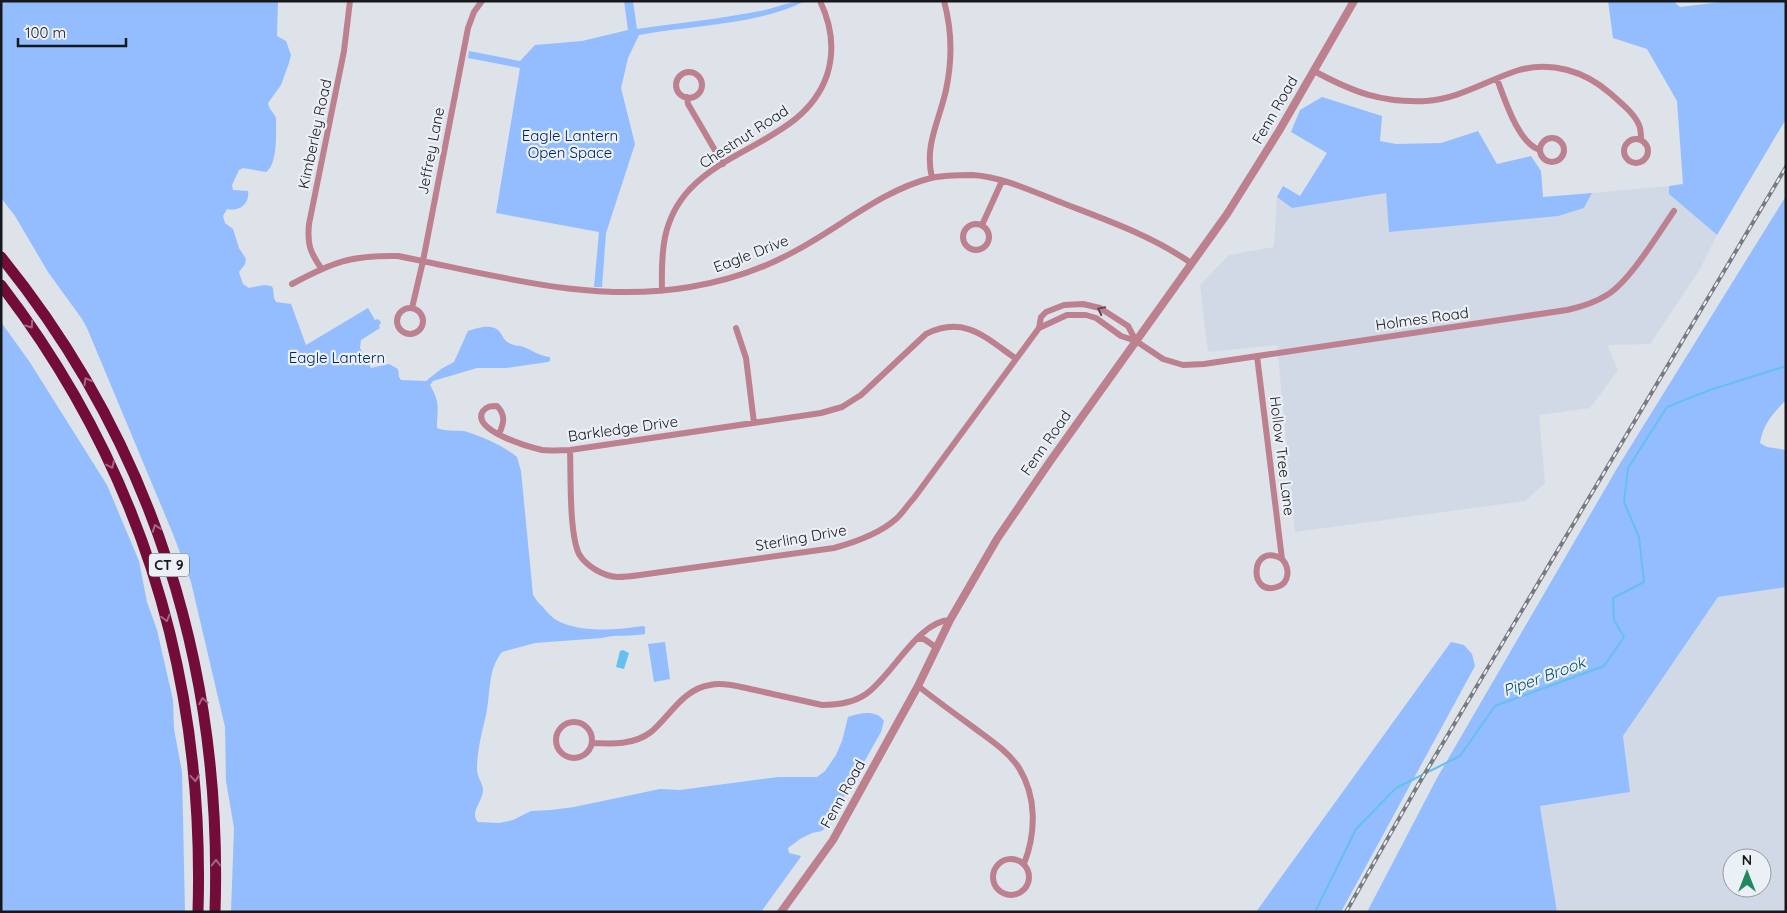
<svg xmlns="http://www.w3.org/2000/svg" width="1787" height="913" viewBox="0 0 1787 913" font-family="Quicksand,sans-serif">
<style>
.built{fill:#d1d9e7;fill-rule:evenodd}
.green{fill:#93bdfe}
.water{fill:#65c0f1}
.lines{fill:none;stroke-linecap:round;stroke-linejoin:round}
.stream{stroke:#65c0f1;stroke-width:2}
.minor{stroke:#bd808f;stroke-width:6}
.tertiary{stroke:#bd808f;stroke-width:8}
.motorway{stroke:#730c38;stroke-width:11}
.rail-casing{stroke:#777a7f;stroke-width:4}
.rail{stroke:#ebf0f6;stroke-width:2;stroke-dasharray:5.5;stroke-linecap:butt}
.oneway{stroke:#62474f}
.oneway2{stroke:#a36784}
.labels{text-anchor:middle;stroke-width:4.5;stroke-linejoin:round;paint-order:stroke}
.shield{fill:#ebf0f6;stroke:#57595d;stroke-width:1}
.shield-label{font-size:14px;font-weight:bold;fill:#17181b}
.street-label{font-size:15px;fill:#17181b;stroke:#ebf0f6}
.park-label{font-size:15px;fill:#002560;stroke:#ebf0f6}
.water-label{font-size:16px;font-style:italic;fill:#015070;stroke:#ebf0f6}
</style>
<rect width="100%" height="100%" fill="#dee2e9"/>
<path class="built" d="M1669,186V194L1717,235L1700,269L1650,344L1607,345L1618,370L1590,408L1539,415L1545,483L1525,501L1295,532L1277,345L1208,352L1200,285L1229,255L1274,247L1277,197L1292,208L1386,193L1389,232L1584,208L1592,193Z
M1786,587V912H1557L1540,806L1630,792L1623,736L1718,597ZM1732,858H1762V888H1732Z"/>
<path class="green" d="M1,1H278L277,36L286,41L291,55L289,63L281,85L268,103C269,110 274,112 276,118C276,132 278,164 266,172L243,168L239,170L232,185L233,190L248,191C250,204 239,212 227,209L223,216L225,223L233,229L239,248L246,259L245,264L239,272L243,284L249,288L264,285L271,286L273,288L274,298L276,302L291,304L306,345L368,308L375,320L378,319L381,322L379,326L380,328L361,340L360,348L371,368L389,364L398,369L399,377L401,380L426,381L441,369L454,362L468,331C476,328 492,323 499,331C503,335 503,340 509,343C513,346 519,345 524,347C533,351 540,356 550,357V361L548,362L506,368H477L433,381L430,385C441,404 437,408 437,428C446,432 455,430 464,431C479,435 506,447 517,457L521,471L533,595C536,600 539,604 543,607C547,612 552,618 558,621C582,633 616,630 643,626L645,627V634C631,637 617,634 602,638L535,643L502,652C487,671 491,693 486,715C482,732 477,751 477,769C477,778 483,783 483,790C483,802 469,812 478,822L499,823L513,820L531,811L551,810L574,807L660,789L680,790L778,777H817L825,771L836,755L842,741L848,717C860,713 876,709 884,721L881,732L830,822L822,831L812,833L800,839L788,848L789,853L801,856L800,858L761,912H231L234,828L226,781L225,727L191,582L173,534L87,328L82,319L48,272L15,216L1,198Z
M624,1H633L637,29C678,23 720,19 760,11C776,8 790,1 805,1C758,25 691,25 639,35L628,58L621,88L635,144L606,233L602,287H594L599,232L496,213L520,68L468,58L469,51L520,61L535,45L582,41L628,30Z
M1608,1H1673L1680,7L1729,1H1786V119L1717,235L1669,194V186L1683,184L1677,101L1647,49L1613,38Z
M1322,97L1382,116L1380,141L1396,144L1441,143L1478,131L1497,164L1531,156L1541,171L1543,197L1592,193L1584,208L1558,216L1389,232L1386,193L1292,208L1277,197L1283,186L1300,196L1327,153L1291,132L1300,110Z
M1786,196V400C1773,413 1763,424 1760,443L1767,447L1786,450V587L1718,597L1623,736L1630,792L1540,806L1557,912H1367L1437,778L1616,470Z
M1,322L29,361L107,485L139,561L147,602L157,630L173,700L174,729L182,772L185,912H1Z
M665,642L670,679L654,682L648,644Z
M1451,642L1464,645L1472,654L1475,666L1341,912H1256Z"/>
<path class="water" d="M623,650L629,653L624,669L616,667L620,651Z"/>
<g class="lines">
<path class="stream" d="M1315,912L1356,829L1396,788L1460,756L1495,706L1604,666L1624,637L1614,620L1613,598L1644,582L1639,537L1624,502L1628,468L1667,407L1710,390L1786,366"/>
<path class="minor" d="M1314,71C1353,92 1381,103 1426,101C1458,99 1486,81 1516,71C1550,60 1585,71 1611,94C1621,103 1634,113 1639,125C1641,129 1641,135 1641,140
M676 85a13 13 0 1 1 26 0a13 13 0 1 1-26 0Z
M1497,79C1505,100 1518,143 1540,150
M687,97L688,104L723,164
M1540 150a12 12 0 1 1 24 0a12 12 0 1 1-24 0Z
M1624 151a12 12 0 1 1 24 0a12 12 0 1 1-24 0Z
M932,178C924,145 939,122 946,90C952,62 952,30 944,1
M963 237a13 13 0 1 1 26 0a13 13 0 1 1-26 0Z
M982,225L1002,181
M321,268C310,252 307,244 309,224L344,51L350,1
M292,284C333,262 351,255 398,256C494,275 592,304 690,287C727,281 765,268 797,250C840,227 883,190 931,178C944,175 959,175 973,175C1004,177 1036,193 1065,204C1109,221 1152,236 1191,263
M662,291C661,252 662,219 690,189C731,145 806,137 827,75C835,50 831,24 820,1
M397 321a13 13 0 1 1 26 0a13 13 0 1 1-26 0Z
M412,308L423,261L468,28L474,12L482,1
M736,328L746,358L754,423
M1039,328L1067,315H1086L1096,318L1121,336L1136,341L1163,359L1183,365L1204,364L1567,310C1581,307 1594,303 1607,295C1630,281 1658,234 1674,211
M1257,356L1282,559C1290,568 1290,583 1277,587C1248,597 1250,541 1282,559
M499,434C504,423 506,415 497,406C491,406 487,406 483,411C470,430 529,447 542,450C551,451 561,450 570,450L821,413L842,407L861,395L926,334C964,315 985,337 1015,358
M570,450C571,476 569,533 579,554C586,566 603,576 617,577C625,577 633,576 640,575L834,548C856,542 879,534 896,519C903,513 908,504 914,498L1039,328L1041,317L1046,312L1064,305L1083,304L1100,308L1128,326L1136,341
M917,639H924L937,648
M918,686C936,700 955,714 973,727C989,739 1008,751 1019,768C1037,797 1036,833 1024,864
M556 740a18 18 0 1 1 36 0a18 18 0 1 1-36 0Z
M592,743C612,744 634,745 651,732C670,716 683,689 710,685C724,682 741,687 755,690C777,695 800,700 822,705C838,705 853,703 866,694C892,676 918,621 950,620
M993 877a18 18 0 1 1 36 0a18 18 0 1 1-36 0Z"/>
<path class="tertiary" d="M781,912L833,840L918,686L950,620L997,539L1051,460L1227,214L1279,131L1354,1"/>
<path class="motorway" d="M1,257C154,446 223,670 215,912
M1,285C143,470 205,680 198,912"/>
<g class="rail-casing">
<path id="rail" d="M1346,912L1418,785L1786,167"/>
</g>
<use href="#rail" class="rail"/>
</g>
<defs><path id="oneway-chevron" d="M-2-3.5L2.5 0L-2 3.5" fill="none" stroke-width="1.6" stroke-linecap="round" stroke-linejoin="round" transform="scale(1.25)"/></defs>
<use class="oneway" href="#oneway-chevron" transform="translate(1101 310) rotate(-154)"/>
<g class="oneway2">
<use href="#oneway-chevron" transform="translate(30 325) rotate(55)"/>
<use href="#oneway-chevron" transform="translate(87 381) rotate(-120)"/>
<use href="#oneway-chevron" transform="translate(111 465) rotate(65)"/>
<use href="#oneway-chevron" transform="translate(156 528) rotate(-110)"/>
<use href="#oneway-chevron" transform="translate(166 618) rotate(75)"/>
<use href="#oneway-chevron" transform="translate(203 701) rotate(-100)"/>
<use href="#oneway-chevron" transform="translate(195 778) rotate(85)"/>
<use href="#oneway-chevron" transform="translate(216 863) rotate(-90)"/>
</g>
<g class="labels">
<rect class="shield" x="149" y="553.5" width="40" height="23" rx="4"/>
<g class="shield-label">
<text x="169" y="570">CT 9</text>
</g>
<g class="street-label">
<text transform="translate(1275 110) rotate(-60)" y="5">Fenn Road</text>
<text transform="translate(315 134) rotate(-78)" y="5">Kimberley Road</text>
<text transform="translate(744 137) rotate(-33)" y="5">Chestnut Road</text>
<text transform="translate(431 151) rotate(-79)" y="5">Jeffrey Lane</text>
<text transform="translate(751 254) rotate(-21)" y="5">Eagle Drive</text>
<text transform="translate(1422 319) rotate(-8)" y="5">Holmes Road</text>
<text transform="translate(623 429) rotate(-8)" y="5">Barkledge Drive</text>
<text transform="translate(1046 443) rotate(-55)" y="5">Fenn Road</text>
<text transform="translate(1282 456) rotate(83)" y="5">Hollow Tree Lane</text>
<text transform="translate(801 538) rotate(-10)" y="5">Sterling Drive</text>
<text transform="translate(843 794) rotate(-61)" y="5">Fenn Road</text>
</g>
<g class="park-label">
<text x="570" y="141">Eagle Lantern<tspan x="570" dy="17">Open Space</tspan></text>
<text x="337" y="363">Eagle Lantern</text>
</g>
<g class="water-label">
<text transform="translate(1544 676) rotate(-20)" y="6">Piper Brook</text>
</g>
</g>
<rect width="1787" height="913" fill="none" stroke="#17181b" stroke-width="5"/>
<g transform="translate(1747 873)"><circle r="24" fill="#ebf0f6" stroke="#969a9e"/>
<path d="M0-4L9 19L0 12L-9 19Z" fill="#238761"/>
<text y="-8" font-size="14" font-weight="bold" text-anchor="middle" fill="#17181b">N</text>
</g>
<path d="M18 38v8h108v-8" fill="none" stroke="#17181b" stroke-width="2.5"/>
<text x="25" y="38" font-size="15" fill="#17181b" stroke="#ebf0f6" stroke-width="4" paint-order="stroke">100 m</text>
</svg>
